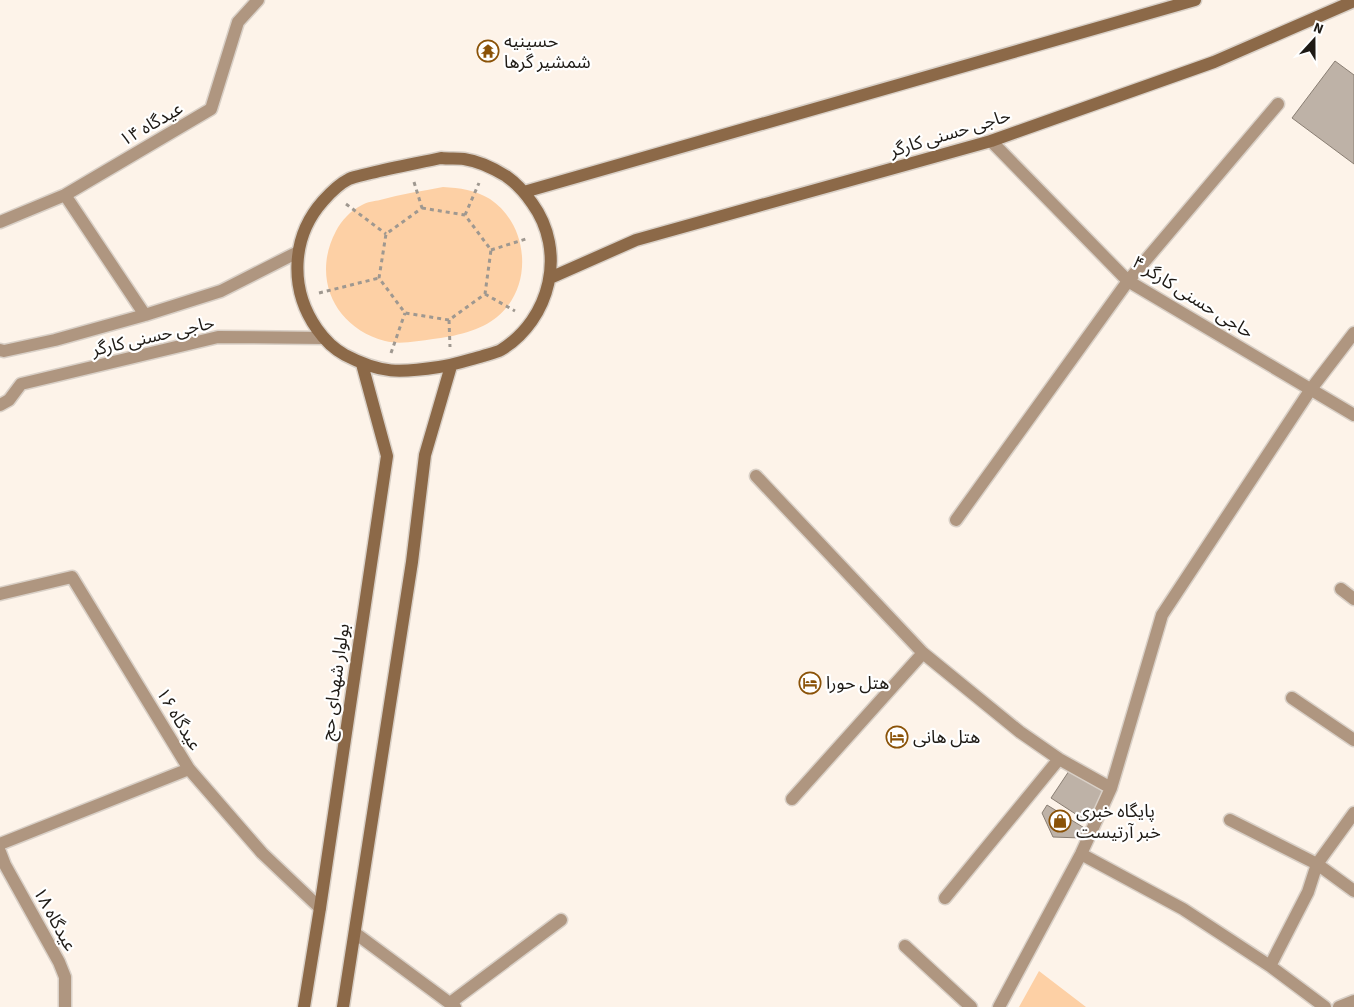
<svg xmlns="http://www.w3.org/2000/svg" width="1354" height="1007" viewBox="0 0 1354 1007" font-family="'Source Sans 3','Noto Sans Arabic',sans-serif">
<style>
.green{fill:#fdd0a5}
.building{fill:#beb2a7;stroke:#897e73}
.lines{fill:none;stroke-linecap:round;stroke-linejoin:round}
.street-casing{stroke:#d9d0c7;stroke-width:15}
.secondary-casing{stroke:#d9d0c7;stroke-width:15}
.path{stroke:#9f9890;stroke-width:3;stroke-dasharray:4 4;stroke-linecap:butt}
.street{stroke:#af9680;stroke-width:12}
.secondary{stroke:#8c6948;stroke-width:12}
.labels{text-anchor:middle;stroke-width:4.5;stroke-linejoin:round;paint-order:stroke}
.poi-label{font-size:18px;fill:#1e1a15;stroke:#fff;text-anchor:start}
.street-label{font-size:18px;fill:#1e1a15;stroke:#fff}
</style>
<rect width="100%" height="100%" fill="#fdf3e9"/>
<path class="green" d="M443,187C460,188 475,190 490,199C529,225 534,287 497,317C482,330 453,337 433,339C418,341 400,345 385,341C335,328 311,278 336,231C341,221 351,210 362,205C367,202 375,201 380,200C401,194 422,191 443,187Z
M1039,971L1086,1007H1019Z"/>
<path class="building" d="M1335,61L1354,75V164L1292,118Z
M1069,771L1107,793L1091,824L1051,798Z
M1047,805L1086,829L1081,838L1053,837L1042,813Z"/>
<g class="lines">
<g class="street-casing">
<path id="street" d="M991,141L1128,281L1354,415
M65,195L145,315
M0,222L65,195L211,109L238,22L258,0
M0,350L4,351L55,340L145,315L221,291L298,252
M0,405L9,400L21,384L218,337L324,338
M756,476L923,653L1020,732L1059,759L1111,788
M956,520L1128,281L1278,104
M1341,589L1354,599
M0,594L72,577L189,769L262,853L320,908
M1292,698L1354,740
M792,799L923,653
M1230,820L1317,864L1354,891
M0,844L189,769
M0,852L5,865L59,962L65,977V1007
M1081,854L1183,909L1270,966L1325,1007
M945,898L1059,759
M355,933L455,1007
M905,946L971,1007
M1270,966L1308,892L1317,864L1354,813
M450,1003L561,920
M999,1007L1081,854L1111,788L1162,615L1311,389L1354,333
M1339,1007L1354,1001"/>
</g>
<g class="secondary-casing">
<path id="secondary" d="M441,158C449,159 457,158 464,159C478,161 493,168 506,176C516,183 525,193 532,203C567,251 551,319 501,350C495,353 489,354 483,356C468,360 454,365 439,367C400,373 381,374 345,355C334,349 324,339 317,329C289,289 291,237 323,201C331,192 339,184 349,179C356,176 364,175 371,173C394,167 418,163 441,158Z
M524,192L1195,0
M550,278L636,240L991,141L1214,62L1354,1
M304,1007L320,908L387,456L362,364
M343,1007L412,562L425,455L451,366"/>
</g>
<path class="path" d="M414,182L422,208
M346,204L386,234
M422,208L465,215L491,250L485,294L449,320L405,313L379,278L386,234Z
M465,215L479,183
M491,250L529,238
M319,293L379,278
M485,294L515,311
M449,320L450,347
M391,353L405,313"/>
<use href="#street" class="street"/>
<use href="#secondary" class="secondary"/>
</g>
<defs>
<g id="temple-ring" transform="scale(1.125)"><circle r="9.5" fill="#fff" stroke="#8a5207" stroke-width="1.5"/><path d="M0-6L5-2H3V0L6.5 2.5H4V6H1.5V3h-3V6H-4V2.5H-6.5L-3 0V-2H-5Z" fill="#8a5207"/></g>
<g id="hotel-ring" transform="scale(1.125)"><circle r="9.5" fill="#fff" stroke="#8a5207" stroke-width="1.5"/><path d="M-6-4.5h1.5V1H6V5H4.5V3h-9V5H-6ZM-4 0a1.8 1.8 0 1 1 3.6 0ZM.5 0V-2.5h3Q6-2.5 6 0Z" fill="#8a5207"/></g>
<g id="shop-ring" transform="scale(1.125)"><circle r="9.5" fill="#fff" stroke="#8a5207" stroke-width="1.5"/><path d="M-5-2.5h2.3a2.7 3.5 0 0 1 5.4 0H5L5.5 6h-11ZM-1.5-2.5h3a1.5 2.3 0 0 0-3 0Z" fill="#8a5207"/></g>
</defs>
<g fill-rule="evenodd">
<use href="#temple-ring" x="488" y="51"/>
<use href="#hotel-ring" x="810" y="683"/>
<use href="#hotel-ring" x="897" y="737"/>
<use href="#shop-ring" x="1060" y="821"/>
</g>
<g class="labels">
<g class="poi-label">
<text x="504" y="47">حسینیه<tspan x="504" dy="21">شمشیر گرها</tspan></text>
<text x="826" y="689">هتل حورا</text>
<text x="913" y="743">هتل هانی</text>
<text x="1076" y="817">پایگاه خبری<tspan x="1076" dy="21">خبر آرتیست</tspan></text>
</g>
<g class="street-label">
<text transform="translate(151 124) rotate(-30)" y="6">عیدگاه ۱۴</text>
<text transform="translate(950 133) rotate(-17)" y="6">حاجی حسنی کارگر</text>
<text transform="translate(1193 297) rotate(32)" y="6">حاجی حسنی کارگر ۴</text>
<text transform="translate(153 336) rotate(-13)" y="6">حاجی حسنی کارگر</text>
<text transform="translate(335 682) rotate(-82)" y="6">بولوار شهدای حج</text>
<text transform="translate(179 719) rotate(59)" y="6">عیدگاه ۱۶</text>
<text transform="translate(55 919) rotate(61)" y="6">عیدگاه ۱۸</text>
</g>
</g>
<g transform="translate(1314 40) rotate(21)" stroke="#ffffff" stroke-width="4" paint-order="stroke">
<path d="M0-4L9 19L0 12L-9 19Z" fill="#1e1a15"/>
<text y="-8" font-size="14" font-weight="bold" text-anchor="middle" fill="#1e1a15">N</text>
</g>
</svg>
